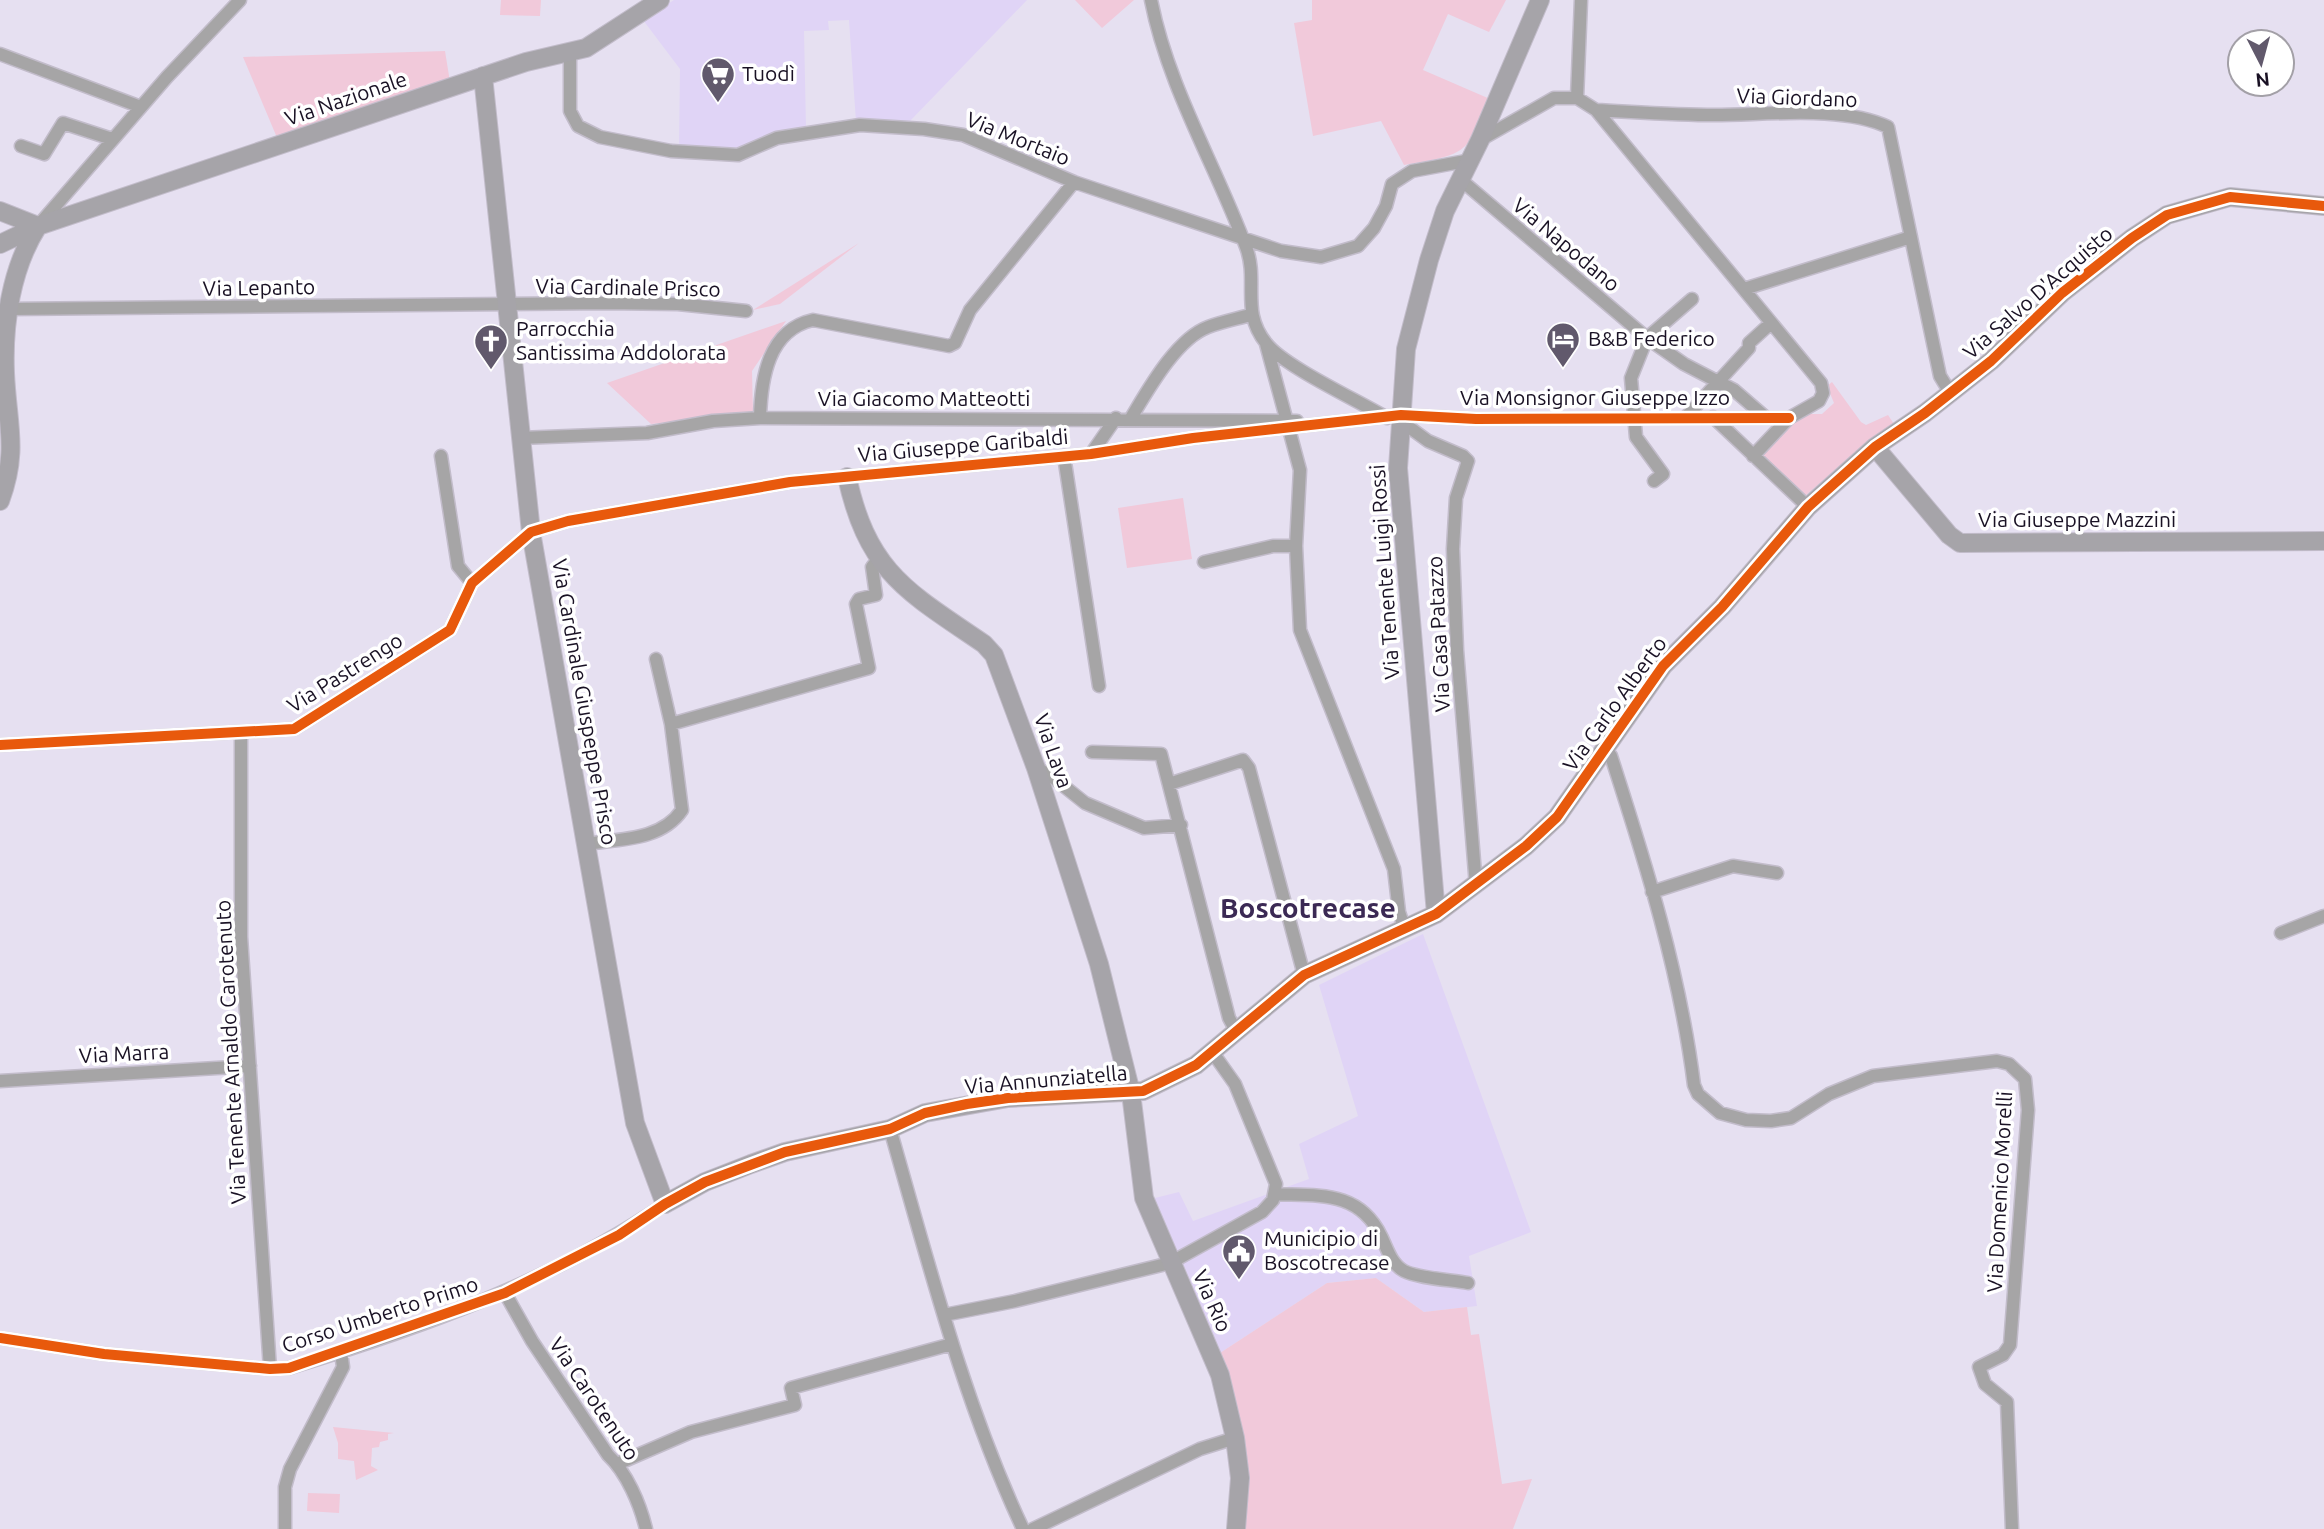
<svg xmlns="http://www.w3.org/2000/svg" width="2324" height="1529" viewBox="0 0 2324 1529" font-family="Ubuntu,sans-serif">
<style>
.built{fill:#e0d4f6}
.green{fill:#f1c9da}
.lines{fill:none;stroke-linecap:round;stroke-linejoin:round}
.street-casing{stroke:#c2bcca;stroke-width:15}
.secondary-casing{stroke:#c2bcca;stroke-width:20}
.street{stroke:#a6a5a6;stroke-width:12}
.secondary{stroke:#a6a4a9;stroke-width:18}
.cycleway-casing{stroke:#fff;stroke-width:15}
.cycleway{stroke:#e8590c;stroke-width:10}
.labels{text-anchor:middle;stroke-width:7;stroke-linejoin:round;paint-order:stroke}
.poi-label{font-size:21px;fill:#191124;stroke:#fff;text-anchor:start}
.street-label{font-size:21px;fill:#191124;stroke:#fff}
.district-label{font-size:28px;font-weight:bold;fill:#3b2954;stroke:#fff}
</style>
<rect width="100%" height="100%" fill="#e6e0f1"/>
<path class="built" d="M674,0H1027L910,121L856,122L849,20L828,21L829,30L804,31L806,128L738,152L679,148L680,69L643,20Z
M1423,934L1531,1232L1469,1256L1477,1306L1424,1312L1376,1278L1327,1283L1220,1353L1151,1199L1179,1192L1193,1221L1309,1179L1299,1144L1358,1116L1319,985Z"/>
<path class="green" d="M501,0H541L540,16L500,15Z
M1075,0H1134L1102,28Z
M1312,0H1506L1489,32L1448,14L1423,70L1490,99C1466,157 1465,154 1404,165L1381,121L1313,136L1294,23L1312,20Z
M445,51L450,82L278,140L243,57Z
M859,243L780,304L753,310Z
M786,321L752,371L753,413L651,424L607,383Z
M1832,382L1861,422L1866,425L1888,415L1894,424L1866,443L1805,496L1763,455L1803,414H1822L1834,403L1827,386Z
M1183,498L1192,559L1127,568L1118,508Z
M1376,1278L1424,1312L1467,1307L1471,1335L1479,1334L1502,1484L1532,1479L1513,1529H1243L1220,1353L1327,1283Z
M333,1427L394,1433L388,1434V1440L380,1442L379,1447L372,1448L371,1466L378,1470L356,1480L354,1461L338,1459V1443Z
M308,1493L340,1494L339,1513L307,1511Z"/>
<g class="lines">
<g class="street-casing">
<path id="street" d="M1151,0C1168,87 1215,164 1246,247C1259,281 1240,311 1266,343C1283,366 1359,401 1387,418
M0,54L141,107
M570,54V111L578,126L600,137L671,151L738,155L777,138L860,125L924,129L963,135L1074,182L1281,251L1321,257L1358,246L1374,228L1386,206L1392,184L1412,171L1471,160
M1577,98L1581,0
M1596,110C1636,112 1675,115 1715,115C1766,115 1843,105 1888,127L1933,343L1940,376L1951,394
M1480,140L1554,98H1577L1596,110L1821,383L1823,393L1819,401L1789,418L1753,456
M21,146L44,154L63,123L112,139
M1461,180L1647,338L1684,364L1734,390L1764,416
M38,226L167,77L240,0
M1744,289L1911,237
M9,309L607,303L678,304L746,311
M1266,344L1300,470L1296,546L1300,630L1394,869L1399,912L1405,930
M1686,417L1749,348V343L1771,323
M1713,417L1808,507
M760,418C761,379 768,330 813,320L949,346L955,343L970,310L1074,182
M1131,418C1148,390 1176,339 1208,327C1221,322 1236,319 1250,315
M1402,422L1428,441L1463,456L1468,461L1456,498L1453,549L1457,650L1476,886
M520,438L647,433L713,421L760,418L1297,421
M1091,454L1116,418
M441,456L458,566L472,583
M1064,456L1099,686
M1654,481L1663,474L1636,437L1631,378L1647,338L1692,299
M1204,562L1273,546H1296
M671,724L869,668L856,604L859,599L876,595L872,567L879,558
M241,732V937L270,1369
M0,745L294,729L450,630L472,583L531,532L568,521L790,482L1091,454L1193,438L1401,415L1476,419L1789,418
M1605,749L1611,756C1646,864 1680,973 1694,1085L1698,1094L1720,1113L1746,1120L1771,1121L1791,1118L1829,1094L1873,1076L1997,1061L2009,1064L2025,1079L2028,1110L2010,1345L2003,1355L1979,1367L1985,1384L2007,1402L2012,1529
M1092,752L1161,754L1229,1018L1236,1031
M1036,768L1050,775L1085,803L1144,828L1181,825
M1169,784L1243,760L1249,768L1304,975
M585,844C619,839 661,841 682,810L671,724L656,659
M1652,892L1733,866L1777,873
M2281,933L2324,916
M0,1081L250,1066
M890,1129C929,1264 963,1401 1023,1529
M1274,1194C1318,1196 1359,1190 1381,1236C1387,1248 1391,1264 1404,1271C1417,1278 1452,1280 1468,1283
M505,1293L532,1341L608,1455C627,1473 640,1504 646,1529
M944,1315L1015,1301L1170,1263L1262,1212L1273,1200L1276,1184L1235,1084L1213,1053
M0,1338L104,1354L270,1369L289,1368C421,1328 550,1282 665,1204
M617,1464L691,1432L795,1405L791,1388L952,1344
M285,1529V1487L290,1469L343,1367L341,1352
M1033,1529L1200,1449L1235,1438"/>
</g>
<g class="secondary-casing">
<path id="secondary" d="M483,76L531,532L635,1123L665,1204L705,1182L751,1164L785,1152L890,1129L925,1113L1008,1098L1143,1091L1196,1065L1304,975L1436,914L1526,846L1557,817L1663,666L1722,607L1808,507L1875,447L1925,413L1991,361L2062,293L2132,238L2167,215L2230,197L2324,206
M0,211L38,226
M0,244L38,226L526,62L586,48L660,0
M1875,447L1949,535L1960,543L2324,541
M847,477C868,573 908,592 984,644L994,655L1036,768L1099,964L1131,1093L1144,1198L1220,1375L1235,1438L1240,1478L1236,1529
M0,501C19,450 7,423 5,373C3,324 11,268 38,226
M1436,914L1398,468L1406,349L1429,260L1445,211L1480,140L1540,0"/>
</g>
<use href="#street" class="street"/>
<use href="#secondary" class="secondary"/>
<g class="cycleway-casing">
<path id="cycleway" d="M0,745L294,729L450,630L472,583L531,532L568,521L790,482L1091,454L1193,438L1401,415L1476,419L1789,418
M0,1338L104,1354L270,1369L289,1368L505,1293L619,1235L665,1204L705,1182L785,1152L890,1129L925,1113L967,1104L1008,1098L1143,1091L1196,1065L1304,975L1436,914L1526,846L1557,817L1663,666L1722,607L1808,507L1875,447L1925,413L1991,361L2062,293L2132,238L2167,215L2230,197L2324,206"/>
</g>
<use href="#cycleway" class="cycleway"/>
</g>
<defs>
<g id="supermarket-pin" transform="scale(1.75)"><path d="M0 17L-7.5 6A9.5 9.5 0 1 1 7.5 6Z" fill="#61596c" stroke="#fff"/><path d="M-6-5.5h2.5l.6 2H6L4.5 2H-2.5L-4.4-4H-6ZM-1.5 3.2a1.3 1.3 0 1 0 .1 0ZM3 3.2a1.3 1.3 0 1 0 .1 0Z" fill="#fff"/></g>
<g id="hotel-pin" transform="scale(1.75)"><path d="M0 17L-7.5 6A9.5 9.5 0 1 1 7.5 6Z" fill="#61596c" stroke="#fff"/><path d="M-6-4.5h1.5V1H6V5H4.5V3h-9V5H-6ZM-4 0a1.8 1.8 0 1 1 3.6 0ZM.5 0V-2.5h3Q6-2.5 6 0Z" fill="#fff"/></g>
<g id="church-pin" transform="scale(1.75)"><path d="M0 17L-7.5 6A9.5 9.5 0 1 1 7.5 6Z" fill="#61596c" stroke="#fff"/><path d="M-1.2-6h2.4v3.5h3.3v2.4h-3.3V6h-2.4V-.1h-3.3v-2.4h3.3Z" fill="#fff"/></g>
<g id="civic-pin" transform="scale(1.75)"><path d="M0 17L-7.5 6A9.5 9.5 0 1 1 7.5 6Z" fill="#61596c" stroke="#fff"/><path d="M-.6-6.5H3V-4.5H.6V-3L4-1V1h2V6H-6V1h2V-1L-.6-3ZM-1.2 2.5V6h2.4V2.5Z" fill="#fff"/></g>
</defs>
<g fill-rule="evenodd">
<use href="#supermarket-pin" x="718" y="74"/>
<use href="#hotel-pin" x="1563" y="339"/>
<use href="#church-pin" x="491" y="341"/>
<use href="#civic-pin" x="1239" y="1251"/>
</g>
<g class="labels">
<g class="poi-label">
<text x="742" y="81">Tuodì</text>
<text x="516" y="336">Parrocchia<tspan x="516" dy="24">Santissima Addolorata</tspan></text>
<text x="1588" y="346">B&amp;B Federico</text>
<text x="1264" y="1246">Municipio di<tspan x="1264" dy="24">Boscotrecase</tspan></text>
</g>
<g class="street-label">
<text transform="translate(1797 98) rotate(2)" y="7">Via Giordano</text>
<text transform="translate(346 99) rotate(-19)" y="7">Via Nazionale</text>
<text transform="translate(1018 139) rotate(22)" y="7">Via Mortaio</text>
<text transform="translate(1566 245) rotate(40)" y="7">Via Napodano</text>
<text transform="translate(259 288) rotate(-1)" y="7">Via Lepanto</text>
<text transform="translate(628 288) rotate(1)" y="7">Via Cardinale Prisco</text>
<text transform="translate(2038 293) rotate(-41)" y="7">Via Salvo D'Acquisto</text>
<text x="1595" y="405">Via Monsignor Giuseppe Izzo</text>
<text x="924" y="406">Via Giacomo Matteotti</text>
<text transform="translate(963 446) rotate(-5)" y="7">Via Giuseppe Garibaldi</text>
<text x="2077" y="527">Via Giuseppe Mazzini</text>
<text transform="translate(1385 572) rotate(-94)" y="7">Via Tenente Luigi Rossi</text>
<text transform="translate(1439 634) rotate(-93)" y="7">Via Casa Patazzo</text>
<text transform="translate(345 673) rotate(-32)" y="7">Via Pastrengo</text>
<text transform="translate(584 702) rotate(80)" y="7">Via Cardinale Giuspeppe Prisco</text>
<text transform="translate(1615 704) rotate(-54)" y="7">Via Carlo Alberto</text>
<text transform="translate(1053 751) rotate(71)" y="7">Via Lava</text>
<text transform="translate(231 1052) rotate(-93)" y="7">Via Tenente Arnaldo Carotenuto</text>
<text transform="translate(124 1054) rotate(-3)" y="7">Via Marra</text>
<text transform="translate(1046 1080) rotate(-5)" y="7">Via Annunziatella</text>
<text transform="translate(2000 1192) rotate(-87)" y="7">Via Domenico Morelli</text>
<text transform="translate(1212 1301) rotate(66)" y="7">Via Rio</text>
<text transform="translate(380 1315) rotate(-18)" y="7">Corso Umberto Primo</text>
<text transform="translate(594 1399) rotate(56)" y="7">Via Carotenuto</text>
</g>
<g class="district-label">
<text x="1308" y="918">Boscotrecase</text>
</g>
</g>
<g transform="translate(2261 63) rotate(174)"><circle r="33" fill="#ffffff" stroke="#a3a0a7" stroke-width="2"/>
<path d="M0-5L12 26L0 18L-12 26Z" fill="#61596c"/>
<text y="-10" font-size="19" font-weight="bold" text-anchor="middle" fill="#191124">N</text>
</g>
</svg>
